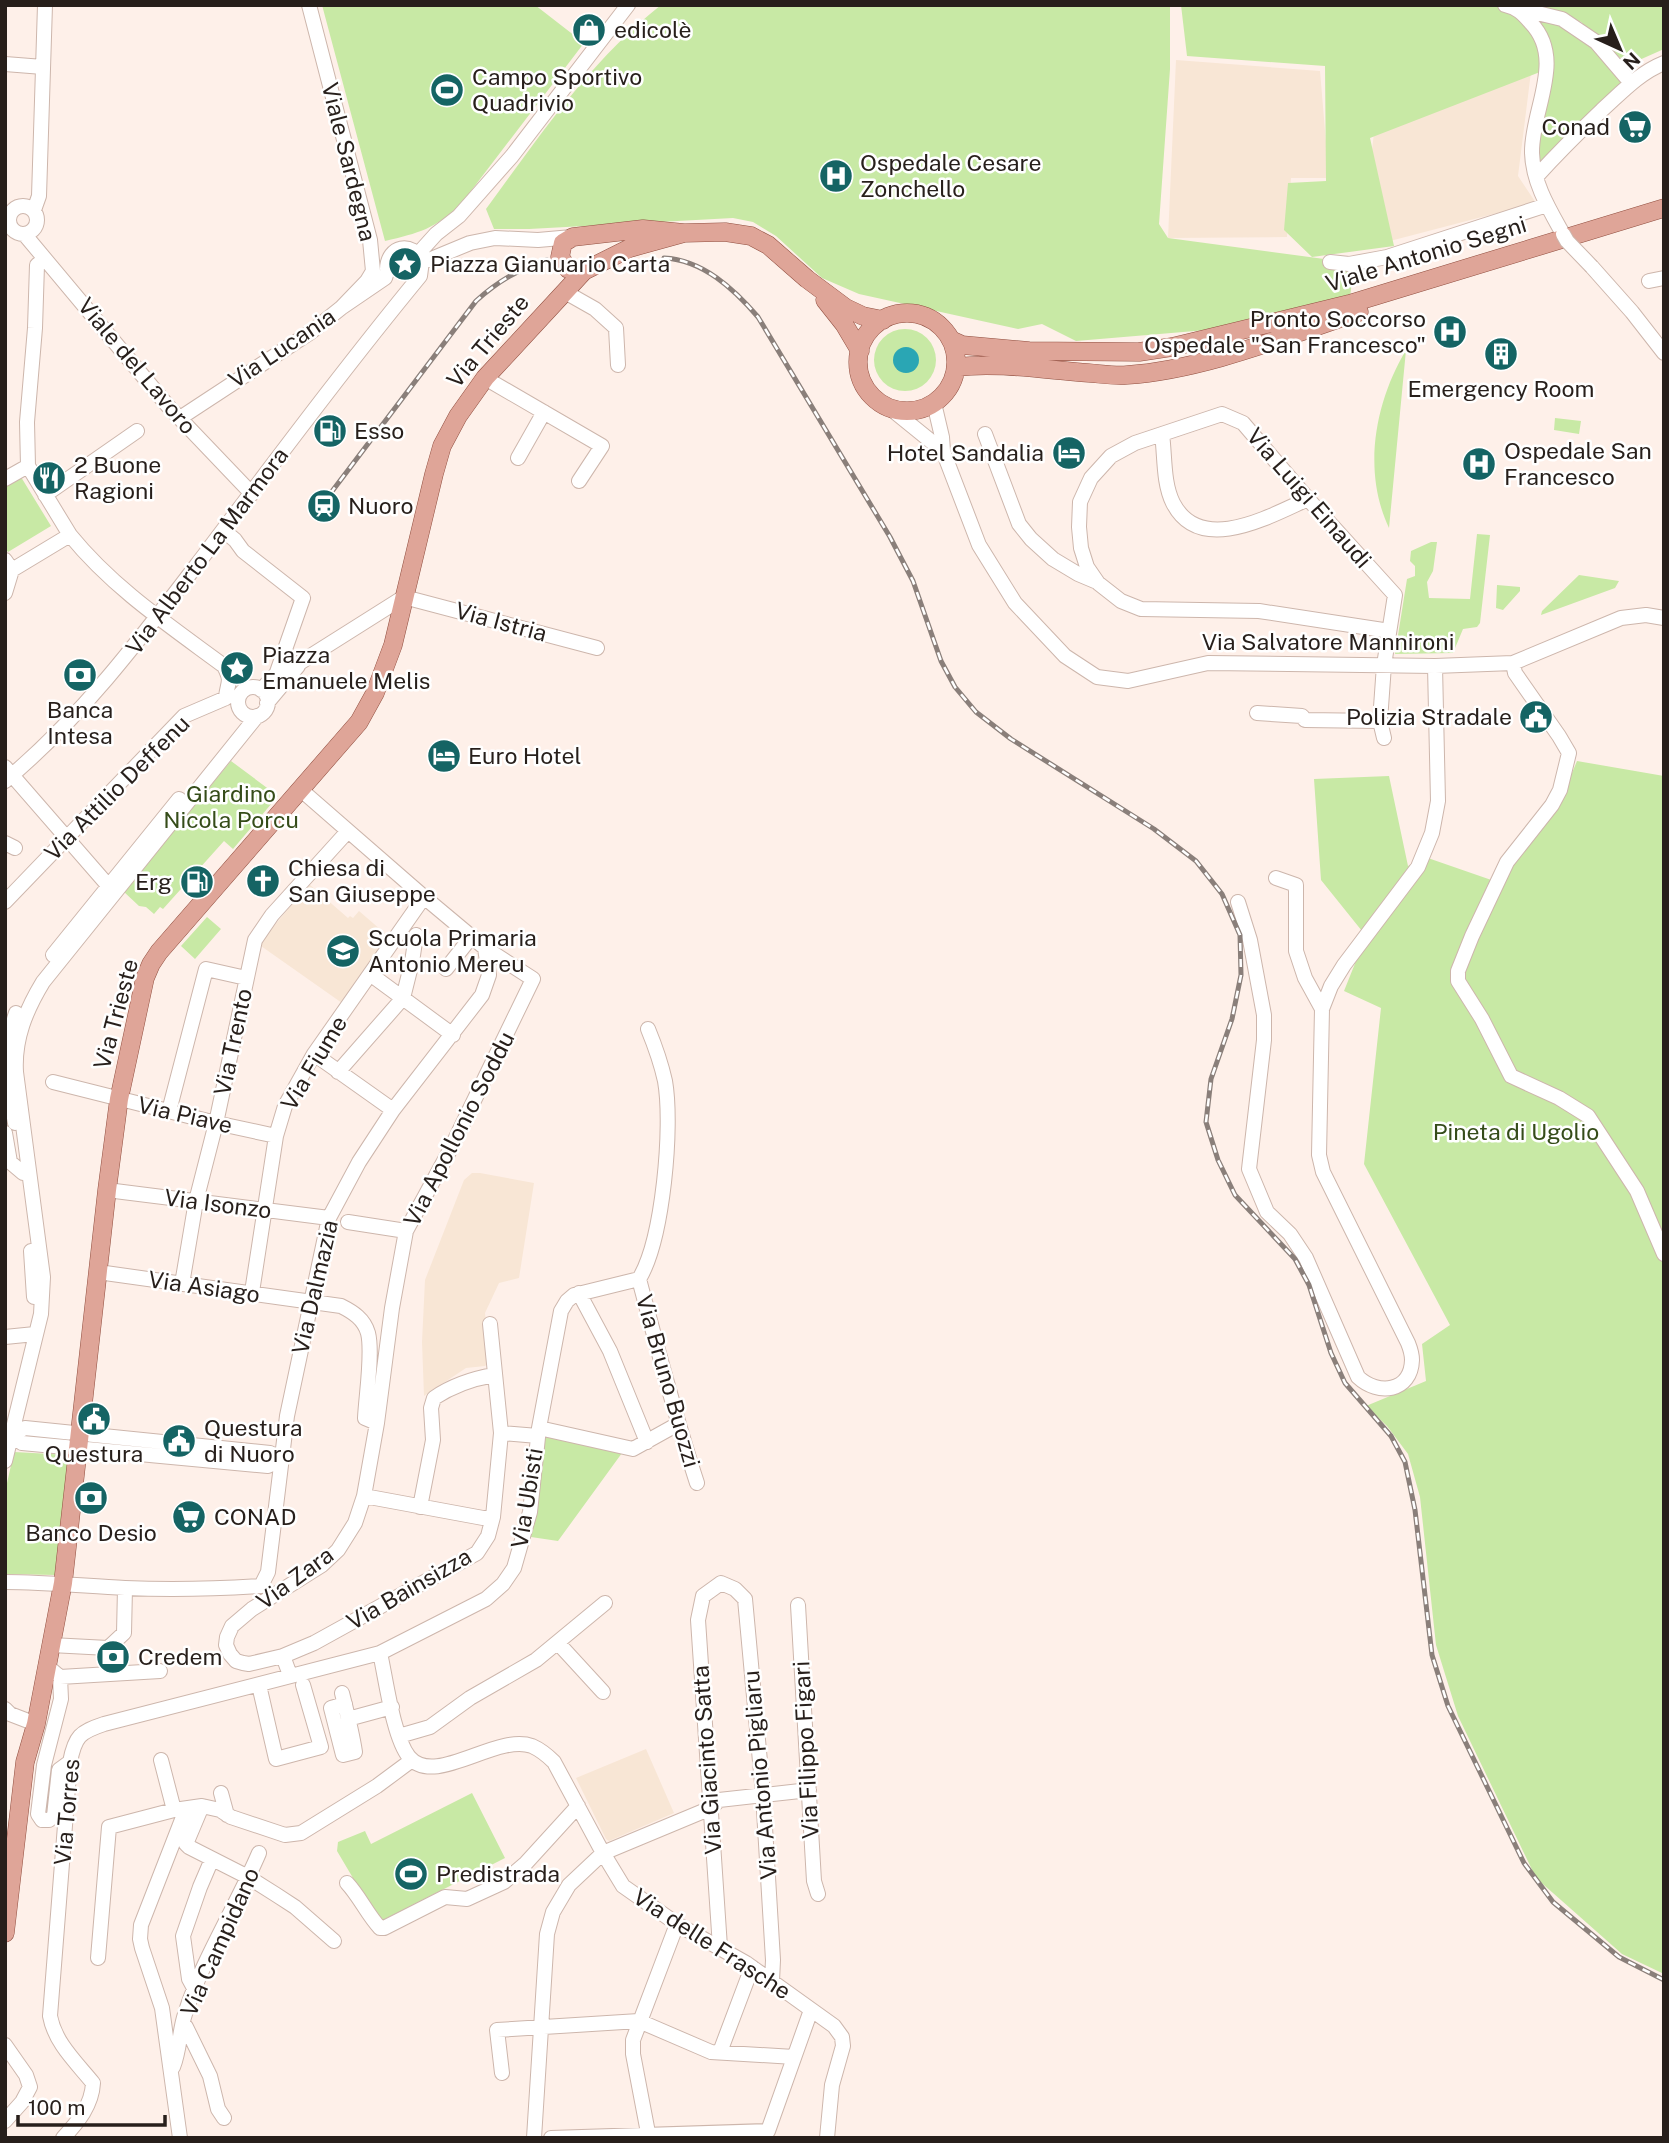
<svg xmlns="http://www.w3.org/2000/svg" width="1669" height="2143" viewBox="0 0 1669 2143" font-family="'Public Sans',sans-serif">
<style>
.education{fill:#f8e6d5}
.green{fill:#c8e9a5}
.water{fill:#2aa6b4}
.lines{fill:none;stroke-linecap:round;stroke-linejoin:round}
.minor-casing{stroke:#cdb6ac;stroke-width:16}
.major-casing{stroke:#914f40;stroke-width:19}
.minor{stroke:#fff;stroke-width:14}
.major{stroke:#dfa598;stroke-width:18}
.rail-casing{stroke:#8a7f7a;stroke-width:5}
.rail{stroke:#fff;stroke-width:2.5;stroke-dasharray:8;stroke-linecap:butt}
.minor-bridge-casing{stroke:#cdb6ac;stroke-width:16;stroke-linecap:butt}
.minor-bridge{stroke:#fff;stroke-width:14}
.labels{text-anchor:middle;stroke-width:5;stroke-linejoin:round;paint-order:stroke}
.poi-label{font-size:23px;fill:#271f1b;stroke:#fff;text-anchor:start}
.street-label{font-size:23px;fill:#271f1b;stroke:#fff}
.park-label{font-size:23px;fill:#354c19;stroke:#fff}
</style>
<rect width="100%" height="100%" fill="#fef0e9"/>
<path class="education" d="M1176,60L1320,71L1329,178H1291L1287,237L1168,238Z
M1531,72L1518,176L1536,203L1390,241L1371,158L1374,133Z
M309,884L348,918L350,916L353,918L359,911L388,936L342,1003L261,946L264,938Z
M472,1173H480L534,1183L519,1278L499,1283L485,1313L490,1361L485,1366L466,1368L424,1396L422,1342L425,1280L464,1180Z
M646,1749L674,1813L609,1841L606,1839L576,1778Z"/>
<path class="green" d="M322,5H535L584,43L461,204C435,229 419,233 385,241Z
M661,5H1170V69L1159,224L1168,238L1354,263L1350,298L1207,330L1076,341L1042,324L1018,329L859,294L822,278L776,236L753,222L733,218L529,229H494L486,209C539,137 590,61 661,5Z
M1181,5H1536L1537,15C1582,27 1598,49 1628,83L1535,172L1540,72L1370,138L1394,246L1312,257L1284,230L1288,183L1326,181L1325,66L1187,56Z
M1540,5H1664V49L1628,65L1581,22Z
M394 266a11 11 0 1 1 22 0a11 11 0 1 1-22 0Z
M874 360a31 31 0 1 1 62 0a31 31 0 1 1-62 0Z
M1406,350L1389,528C1362,471 1375,402 1406,350Z
M1555,418L1581,421L1579,434L1554,430Z
M21,477L51,526L8,552L5,548V486Z
M1477,534L1490,535L1480,623L1477,627L1463,629L1453,653L1395,654L1407,579L1415,576V566L1410,561L1411,551L1431,542H1437L1433,571L1427,582L1429,598L1470,599Z
M1579,575L1619,581L1615,588L1541,615L1542,611Z
M1497,585L1520,587V591L1503,610L1496,608Z
M231,761L278,796L233,849L224,841L163,909L160,907L154,914L146,907L139,906L123,891Z
M1577,761L1664,776V1974L1622,1954L1536,1878L1458,1716L1436,1645L1420,1497L1408,1454L1387,1426L1366,1406L1426,1381L1422,1344L1450,1325L1364,1164L1381,1008L1344,991L1366,936L1321,880L1314,779L1389,776L1408,866L1425,857L1500,883L1564,792Z
M207,917L221,929L195,959L181,946Z
M543,1433L622,1453L558,1541L531,1537Z
M14,1452L70,1455L56,1575L5,1574V1492Z
M472,1793L505,1858L379,1922L337,1851L338,1842L365,1831L371,1844Z"/>
<path class="water" d="M893 360a13 13 0 1 1 26 0a13 13 0 1 1-26 0Z"/>
<g class="lines">
<g class="minor-casing">
<path id="minor" d="M309,5L370,240L373,271L367,281L341,308
M1505,5C1518,8 1523,14 1531,23C1566,60 1531,110 1532,153C1533,183 1549,209 1563,234
M1517,8L1562,19L1596,42L1631,83
M5,64L43,67
M1536,177C1557,154 1579,132 1602,110C1621,93 1639,73 1664,63
M9 220a14 14 0 1 1 28 0a14 14 0 1 1-28 0Z
M34,210L39,196L45,5
M25,235L168,406L252,494
M418,254L436,234L459,216L512,156L628,5
M421,258L429,260L470,243L495,238L538,240L572,237
M1330,262L1349,264L1387,257L1547,205
M1592,267L1632,312L1664,353
M1649,281L1664,278
M565,292L595,309L616,328L618,365
M485,378L602,446L579,481
M934,403L942,437L943,451L979,545L1015,603L1065,656L1097,677L1128,681L1208,663L1435,666L1513,663L1621,618L1646,615L1664,618
M890,408L943,451
M180,418L311,332L341,308L385,278L387,272
M985,434L1019,524L1031,539L1053,559L1078,574L1097,582
M1162,434C1165,456 1163,483 1173,503C1200,556 1270,516 1308,499
M518,458L544,412
M28,466L27,422L35,328L37,265L45,259
M5,479L28,466L70,535L12,570L5,560
M45,495L137,431
M223,530L235,540L243,551L303,598L276,675
M70,535C113,588 170,626 224,666C233,683 227,682 226,698
M5,593L12,570
M1383,630L1259,611L1141,609L1121,601L1098,583L1087,567L1081,548L1079,527L1080,502L1091,478L1111,456L1135,443L1222,414L1243,423L1308,499L1395,595L1384,665L1380,721L1384,738
M1513,663L1515,673L1559,736L1569,753L1560,790L1552,805L1507,862L1472,936L1458,971V981L1482,1019L1511,1076L1559,1098L1588,1116L1637,1191L1664,1254
M238 702a15 15 0 1 1 30 0a15 15 0 1 1-30 0Z
M261,690L277,673L301,662L404,597L597,648
M267,703L298,666
M1257,713L1302,716L1305,720L1380,721
M5,767L112,890
M5,781C83,716 144,634 205,554C276,460 346,366 420,276L422,261C412,241 388,245 387,269
M5,843L15,848
M1276,878L1296,885V951L1305,978L1322,1009
M5,902L184,716L226,698
M1238,902L1250,940L1264,1015V1040L1249,1169L1267,1212L1290,1234L1306,1258L1358,1377C1378,1396 1411,1392 1412,1360C1412,1354 1410,1348 1408,1343L1323,1172L1319,1155L1322,1009L1331,986L1344,965L1418,867L1432,833L1438,801L1435,666
M53,955L179,799
M446,969L472,936
M370,974L453,1035
M314,1054L393,1110
M338,1072L403,998L412,962L416,935
M53,1082L216,1123L276,1136
M169,1111L206,969L246,978
M15,1123C7,1085 3,1050 16,1013
M5,1133L10,1162L23,1173
M107,1190L329,1218
M348,1222L406,1231
M31,1251L34,1297
M98,1272L341,1306C353,1312 364,1319 368,1333C373,1353 366,1396 365,1418L377,1423
M639,1279C657,1347 675,1416 697,1483
M182,1284L196,1201L216,1123L255,940L272,915L348,831
M252,1292L276,1136L285,1106L314,1054L424,897
M579,1293L610,1351L647,1442
M5,1337L35,1334
M539,1428L633,1449L678,1424
M501,1433L538,1436
M5,1435H11L22,1443L268,1466L281,1460
M11,1435L25,1428L270,1453L281,1460
M5,1461L41,1314L43,1277L16,1072C14,1039 26,1010 43,982L257,716
M364,1496L483,1518L493,1517
M420,1507L433,1440L431,1408L434,1398C453,1385 471,1379 494,1375
M5,1582C45,1582 85,1586 125,1588C170,1590 215,1589 261,1586L268,1572L287,1416L329,1218L359,1162L393,1110L482,995L489,975L485,948
M798,1605L814,1881L818,1894
M558,1643L603,1692
M51,1645L108,1648L124,1633L125,1588
M380,1653C386,1679 393,1737 409,1757C435,1788 496,1733 532,1746C541,1750 547,1755 554,1762L603,1853L623,1886L677,1924L746,1963L834,2026L842,2037L843,2046L832,2085L827,2138
M283,1656L314,1643L477,1553L488,1536L493,1517L501,1433L490,1324
M46,1665L60,1677L61,1699L44,1765L38,1814L42,1820H49L54,1816L59,1770L70,1762
M290,1675L283,1656L249,1664L243,1663L236,1661L230,1654L226,1645L227,1637L232,1626L252,1609L322,1565L338,1550L355,1523L364,1496L377,1423L392,1308L406,1231L450,1150L533,979L485,948L424,897L300,789
M60,1677L160,1671
M259,1685L276,1759L321,1747L303,1685
M342,1693C347,1713 352,1732 355,1752L343,1755L331,1708L345,1704
M5,1709L10,1714L36,1724
M348,1719L392,1707
M399,1736L430,1727L470,1698L536,1660L605,1603
M161,1760L174,1810
M221,1793L227,1815
M202,1806L186,1844L189,1847L248,1877L275,1894L295,1907L334,1941
M347,1883C360,1897 367,1914 380,1928H384L445,1897L467,1899L504,1882L526,1863L578,1806
M720,1947L698,1620L703,1596L721,1583L735,1589L745,1599L763,1794L773,1960L772,1981
M98,1958L109,1827L174,1810L202,1806L220,1810L231,1817L285,1835L301,1833L377,1786L412,1760
M195,1990L189,1979L183,1936L200,1887L212,1859
M183,2024L186,2027L210,2076L218,2109L224,2118
M5,2045L26,2075L30,2087L22,2102L5,2121
M720,2052L752,1967
M173,2067C180,2050 179,2032 185,2014C203,1958 236,1907 259,1853
M502,2073L497,2030L639,2021L711,2052L794,2057
M63,2138C78,2122 92,2105 93,2083C76,2062 55,2043 50,2016L70,1762C75,1736 80,1732 104,1724L380,1653L486,1599L503,1584L514,1568L530,1512L539,1428L561,1311L567,1301L574,1295L639,1279C663,1240 673,1126 665,1081C661,1063 655,1046 648,1029
M180,2138L162,2008L142,1948L140,1939L141,1925L183,1817L190,1809
M534,2138L547,1934L553,1912L569,1885L603,1853L711,1808L719,1800L809,1790
M551,2138L768,2131L811,2010
M649,2138L633,2054V2040L677,1924"/>
</g>
<g class="major-casing">
<path id="major" d="M684,233L630,248L584,271L578,272L568,269L560,257L563,243L573,237L643,229L684,233L725,232L751,236L768,245L807,279L846,308L863,316L883,320
M825,300L844,324L860,351
M858 362a49 49 0 1 1 98 0a49 49 0 1 1-98 0Z
M951,340L962,345L1029,351L1139,352L1172,347L1349,304L1664,208
M956,367C999,362 1045,370 1089,373C1102,374 1114,376 1127,375C1203,370 1286,336 1359,312
M5,1933L25,1762L36,1724L63,1583L107,1190L119,1099L145,978L151,964L159,952L359,722L375,693L393,645L434,474L442,446L458,416L485,378L584,271"/>
</g>
<use href="#minor" class="minor"/>
<use href="#major" class="major"/>
<g class="rail-casing">
<path id="rail" d="M664,258C703,260 734,289 758,317L890,537L913,581L941,661L955,687L976,712L1011,739L1154,829L1196,861L1222,894L1240,935L1241,975L1232,1019L1211,1079L1206,1122L1218,1160L1235,1195L1295,1259L1309,1285L1331,1353L1345,1383L1391,1436L1405,1462L1415,1510L1432,1655L1448,1706L1524,1863L1553,1902L1619,1957L1664,1980
M330,494L476,301C498,281 519,269 547,260"/>
</g>
<use href="#rail" class="rail"/>
<g class="minor-bridge-casing">
<path id="minor-bridge" d="M1563,234L1567,241L1592,267"/>
</g>
<use href="#minor-bridge" class="minor-bridge"/>
</g>
<defs>
<g id="shop-disc" transform="scale(1.75)"><circle r="9.5" fill="#156464" stroke="#fff"/><path d="M-5-2.5h2.3a2.7 3.5 0 0 1 5.4 0H5L5.5 6h-11ZM-1.5-2.5h3a1.5 2.3 0 0 0-3 0Z" fill="#fff"/></g>
<g id="stadium-disc" transform="scale(1.75)"><circle r="9.5" fill="#156464" stroke="#fff"/><path d="M0-5a6.5 5 0 1 0 0 10a6.5 5 0 1 0 0-10ZM-3.5-1.8h7v3.6h-7Z" fill="#fff"/></g>
<g id="supermarket-disc" transform="scale(1.75)"><circle r="9.5" fill="#156464" stroke="#fff"/><path d="M-6-5.5h2.5l.6 2H6L4.5 2H-2.5L-4.4-4H-6ZM-1.5 3.2a1.3 1.3 0 1 0 .1 0ZM3 3.2a1.3 1.3 0 1 0 .1 0Z" fill="#fff"/></g>
<g id="hospital-disc" transform="scale(1.75)"><circle r="9.5" fill="#156464" stroke="#fff"/><path d="M-5-5h3v3.5h4V-5h3V5h-3V1.5h-4V5h-3Z" fill="#fff"/></g>
<g id="sight-disc" transform="scale(1.75)"><circle r="9.5" fill="#156464" stroke="#fff"/><path d="M0-6L1.8-2.2L6-1.7L2.9 1.2L3.7 5.4L0 3.3L-3.7 5.4L-2.9 1.2L-6-1.7L-1.8-2.2Z" fill="#fff"/></g>
<g id="building-disc" transform="scale(1.75)"><circle r="9.5" fill="#156464" stroke="#fff"/><path d="M-4-6H4V6H1V3H-1V6H-4ZM-2.5-4.3h1.7v1.8h-1.7ZM.8-4.3h1.7v1.8H.8ZM-2.5-1h1.7V.8h-1.7ZM.8-1h1.7V.8H.8Z" fill="#fff"/></g>
<g id="fuel-disc" transform="scale(1.75)"><circle r="9.5" fill="#156464" stroke="#fff"/><path d="M-5.5-6h7V0h2V4h1.3V-2.5L3-4.5l.8-.8L6-3V5H2.5V1h-1V6h-7ZM-4.2-4.7v3.2H.2V-4.7Z" fill="#fff"/></g>
<g id="hotel-disc" transform="scale(1.75)"><circle r="9.5" fill="#156464" stroke="#fff"/><path d="M-6-4.5h1.5V1H6V5H4.5V3h-9V5H-6ZM-4 0a1.8 1.8 0 1 1 3.6 0ZM.5 0V-2.5h3Q6-2.5 6 0Z" fill="#fff"/></g>
<g id="restaurant-disc" transform="scale(1.75)"><circle r="9.5" fill="#156464" stroke="#fff"/><path d="M-5-6h1v4h1v-4h1v4h1v-4h1v5L-1.5 .5V6h-2V.5L-5-1ZM5-6V6H3V1.5H1.5Q1.5-4 5-6Z" fill="#fff"/></g>
<g id="station-disc" transform="scale(1.75)"><circle r="9.5" fill="#156464" stroke="#fff"/><path d="M-3-6H3Q5-6 5-4V2Q5 4 3 4L4.5 6H3L1.5 4h-3L-3 6H-4.5L-3 4Q-5 4-5 2V-4Q-5-6-3-6ZM-3.5-4v3h7v-3ZM-3.5 1v1.5H-2V1ZM2 1v1.5H3.5V1Z" fill="#fff"/></g>
<g id="bank-disc" transform="scale(1.75)"><circle r="9.5" fill="#156464" stroke="#fff"/><path d="M-6-4H6V4H-6ZM0-2.3a2.3 2.3 0 1 0 0 4.6a2.3 2.3 0 1 0 0-4.6Z" fill="#fff"/></g>
<g id="civic-disc" transform="scale(1.75)"><circle r="9.5" fill="#156464" stroke="#fff"/><path d="M-.6-6.5H3V-4.5H.6V-3L4-1V1h2V6H-6V1h2V-1L-.6-3ZM-1.2 2.5V6h2.4V2.5Z" fill="#fff"/></g>
<g id="church-disc" transform="scale(1.75)"><circle r="9.5" fill="#156464" stroke="#fff"/><path d="M-1.2-6h2.4v3.5h3.3v2.4h-3.3V6h-2.4V-.1h-3.3v-2.4h3.3Z" fill="#fff"/></g>
<g id="school-disc" transform="scale(1.75)"><circle r="9.5" fill="#156464" stroke="#fff"/><path d="M0-5L7-2L0 1L-7-2ZM-4 1L0 2.5L4 1V4Q0 6-4 4Z" fill="#fff"/></g>
</defs>
<g fill-rule="evenodd">
<use href="#shop-disc" x="589" y="30"/>
<use href="#stadium-disc" x="447" y="90"/>
<use href="#supermarket-disc" x="1635" y="127"/>
<use href="#hospital-disc" x="836" y="176"/>
<use href="#sight-disc" x="405" y="264"/>
<use href="#hospital-disc" x="1450" y="332"/>
<use href="#building-disc" x="1501" y="354"/>
<use href="#fuel-disc" x="330" y="431"/>
<use href="#hotel-disc" x="1069" y="453"/>
<use href="#hospital-disc" x="1479" y="464"/>
<use href="#restaurant-disc" x="49" y="478"/>
<use href="#station-disc" x="324" y="506"/>
<use href="#sight-disc" x="237" y="668"/>
<use href="#bank-disc" x="80" y="675"/>
<use href="#civic-disc" x="1536" y="717"/>
<use href="#hotel-disc" x="444" y="756"/>
<use href="#church-disc" x="263" y="881"/>
<use href="#fuel-disc" x="197" y="882"/>
<use href="#school-disc" x="343" y="951"/>
<use href="#civic-disc" x="94" y="1419"/>
<use href="#civic-disc" x="179" y="1441"/>
<use href="#bank-disc" x="91" y="1498"/>
<use href="#supermarket-disc" x="189" y="1517"/>
<use href="#bank-disc" x="113" y="1657"/>
<use href="#stadium-disc" x="411" y="1874"/>
</g>
<g class="labels">
<g class="poi-label">
<text x="614" y="38">edicolè</text>
<text x="472" y="85">Campo Sportivo<tspan x="472" dy="26">Quadrivio</tspan></text>
<text x="1610" y="135" text-anchor="end">Conad</text>
<text x="860" y="171">Ospedale Cesare<tspan x="860" dy="26">Zonchello</tspan></text>
<text x="430" y="272">Piazza Gianuario Carta</text>
<text x="1426" y="327" text-anchor="end">Pronto Soccorso<tspan x="1426" dy="26">Ospedale "San Francesco"</tspan></text>
<text x="1501" y="397" text-anchor="middle">Emergency Room</text>
<text x="354" y="439">Esso</text>
<text x="1504" y="459">Ospedale San<tspan x="1504" dy="26">Francesco</tspan></text>
<text x="1044" y="461" text-anchor="end">Hotel Sandalia</text>
<text x="74" y="473">2 Buone<tspan x="74" dy="26">Ragioni</tspan></text>
<text x="348" y="514">Nuoro</text>
<text x="262" y="663">Piazza<tspan x="262" dy="26">Emanuele Melis</tspan></text>
<text x="80" y="718" text-anchor="middle">Banca<tspan x="80" dy="26">Intesa</tspan></text>
<text x="1512" y="725" text-anchor="end">Polizia Stradale</text>
<text x="468" y="764">Euro Hotel</text>
<text x="288" y="876">Chiesa di<tspan x="288" dy="26">San Giuseppe</tspan></text>
<text x="172" y="890" text-anchor="end">Erg</text>
<text x="368" y="946">Scuola Primaria<tspan x="368" dy="26">Antonio Mereu</tspan></text>
<text x="204" y="1436">Questura<tspan x="204" dy="26">di Nuoro</tspan></text>
<text x="94" y="1462" text-anchor="middle">Questura</text>
<text x="214" y="1525">CONAD</text>
<text x="91" y="1541" text-anchor="middle">Banco Desio</text>
<text x="138" y="1665">Credem</text>
<text x="436" y="1882">Predistrada</text>
</g>
<g class="street-label">
<text transform="translate(349 162) rotate(76)" y="8">Viale Sardegna</text>
<text transform="translate(1426 254) rotate(-17)" y="8">Viale Antonio Segni</text>
<text transform="translate(488 341) rotate(-50)" y="8">Via Trieste</text>
<text transform="translate(282 348) rotate(-34)" y="8">Via Lucania</text>
<text transform="translate(137 366) rotate(50)" y="8">Viale del Lavoro</text>
<text transform="translate(1309 498) rotate(49)" y="8">Via Luigi Einaudi</text>
<text transform="translate(207 551) rotate(-53)" y="8">Via Alberto La Marmora</text>
<text transform="translate(501 622) rotate(15)" y="8">Via Istria</text>
<text x="1328" y="650">Via Salvatore Mannironi</text>
<text transform="translate(117 788) rotate(-45)" y="8">Via Attilio Deffenu</text>
<text transform="translate(116 1014) rotate(-75)" y="8">Via Trieste</text>
<text transform="translate(233 1042) rotate(-78)" y="8">Via Trento</text>
<text transform="translate(314 1063) rotate(-59)" y="8">Via Fiume</text>
<text transform="translate(185 1115) rotate(13)" y="8">Via Piave</text>
<text transform="translate(459 1129) rotate(-63)" y="8">Via Apollonio Soddu</text>
<text transform="translate(218 1204) rotate(7)" y="8">Via Isonzo</text>
<text transform="translate(204 1287) rotate(8)" y="8">Via Asiago</text>
<text transform="translate(315 1287) rotate(-77)" y="8">Via Dalmazia</text>
<text transform="translate(668 1381) rotate(74)" y="8">Via Bruno Buozzi</text>
<text transform="translate(527 1498) rotate(-81)" y="8">Via Ubisti</text>
<text transform="translate(295 1578) rotate(-36)" y="8">Via Zara</text>
<text transform="translate(409 1589) rotate(-30)" y="8">Via Bainsizza</text>
<text transform="translate(806 1750) rotate(-93)" y="8">Via Filippo Figari</text>
<text transform="translate(707 1760) rotate(-94)" y="8">Via Giacinto Satta</text>
<text transform="translate(760 1775) rotate(-95)" y="8">Via Antonio Pigliaru</text>
<text transform="translate(67 1812) rotate(-85)" y="8">Via Torres</text>
<text transform="translate(220 1942) rotate(-66)" y="8">Via Campidano</text>
<text transform="translate(712 1944) rotate(33)" y="8">Via delle Frasche</text>
</g>
<g class="park-label">
<text x="231" y="802">Giardino<tspan x="231" dy="26">Nicola Porcu</tspan></text>
<text x="1516" y="1140">Pineta di Ugolio</text>
</g>
</g>
<rect width="1669" height="2143" fill="none" stroke="#271f1b" stroke-width="14"/>
<g transform="translate(1620 49) rotate(136)" stroke="#ffffff" stroke-width="5" paint-order="stroke">
<path d="M0-5L12 26L0 18L-12 26Z" fill="#271f1b"/>
<text y="-10" font-size="19" font-weight="bold" text-anchor="middle" fill="#271f1b">N</text>
</g>
<path d="M18 2115v10h147v-10" fill="none" stroke="#271f1b" stroke-width="3.5"/>
<text x="28" y="2115" font-size="21" fill="#271f1b" stroke="#ffffff" stroke-width="5" paint-order="stroke">100 m</text>
</svg>
